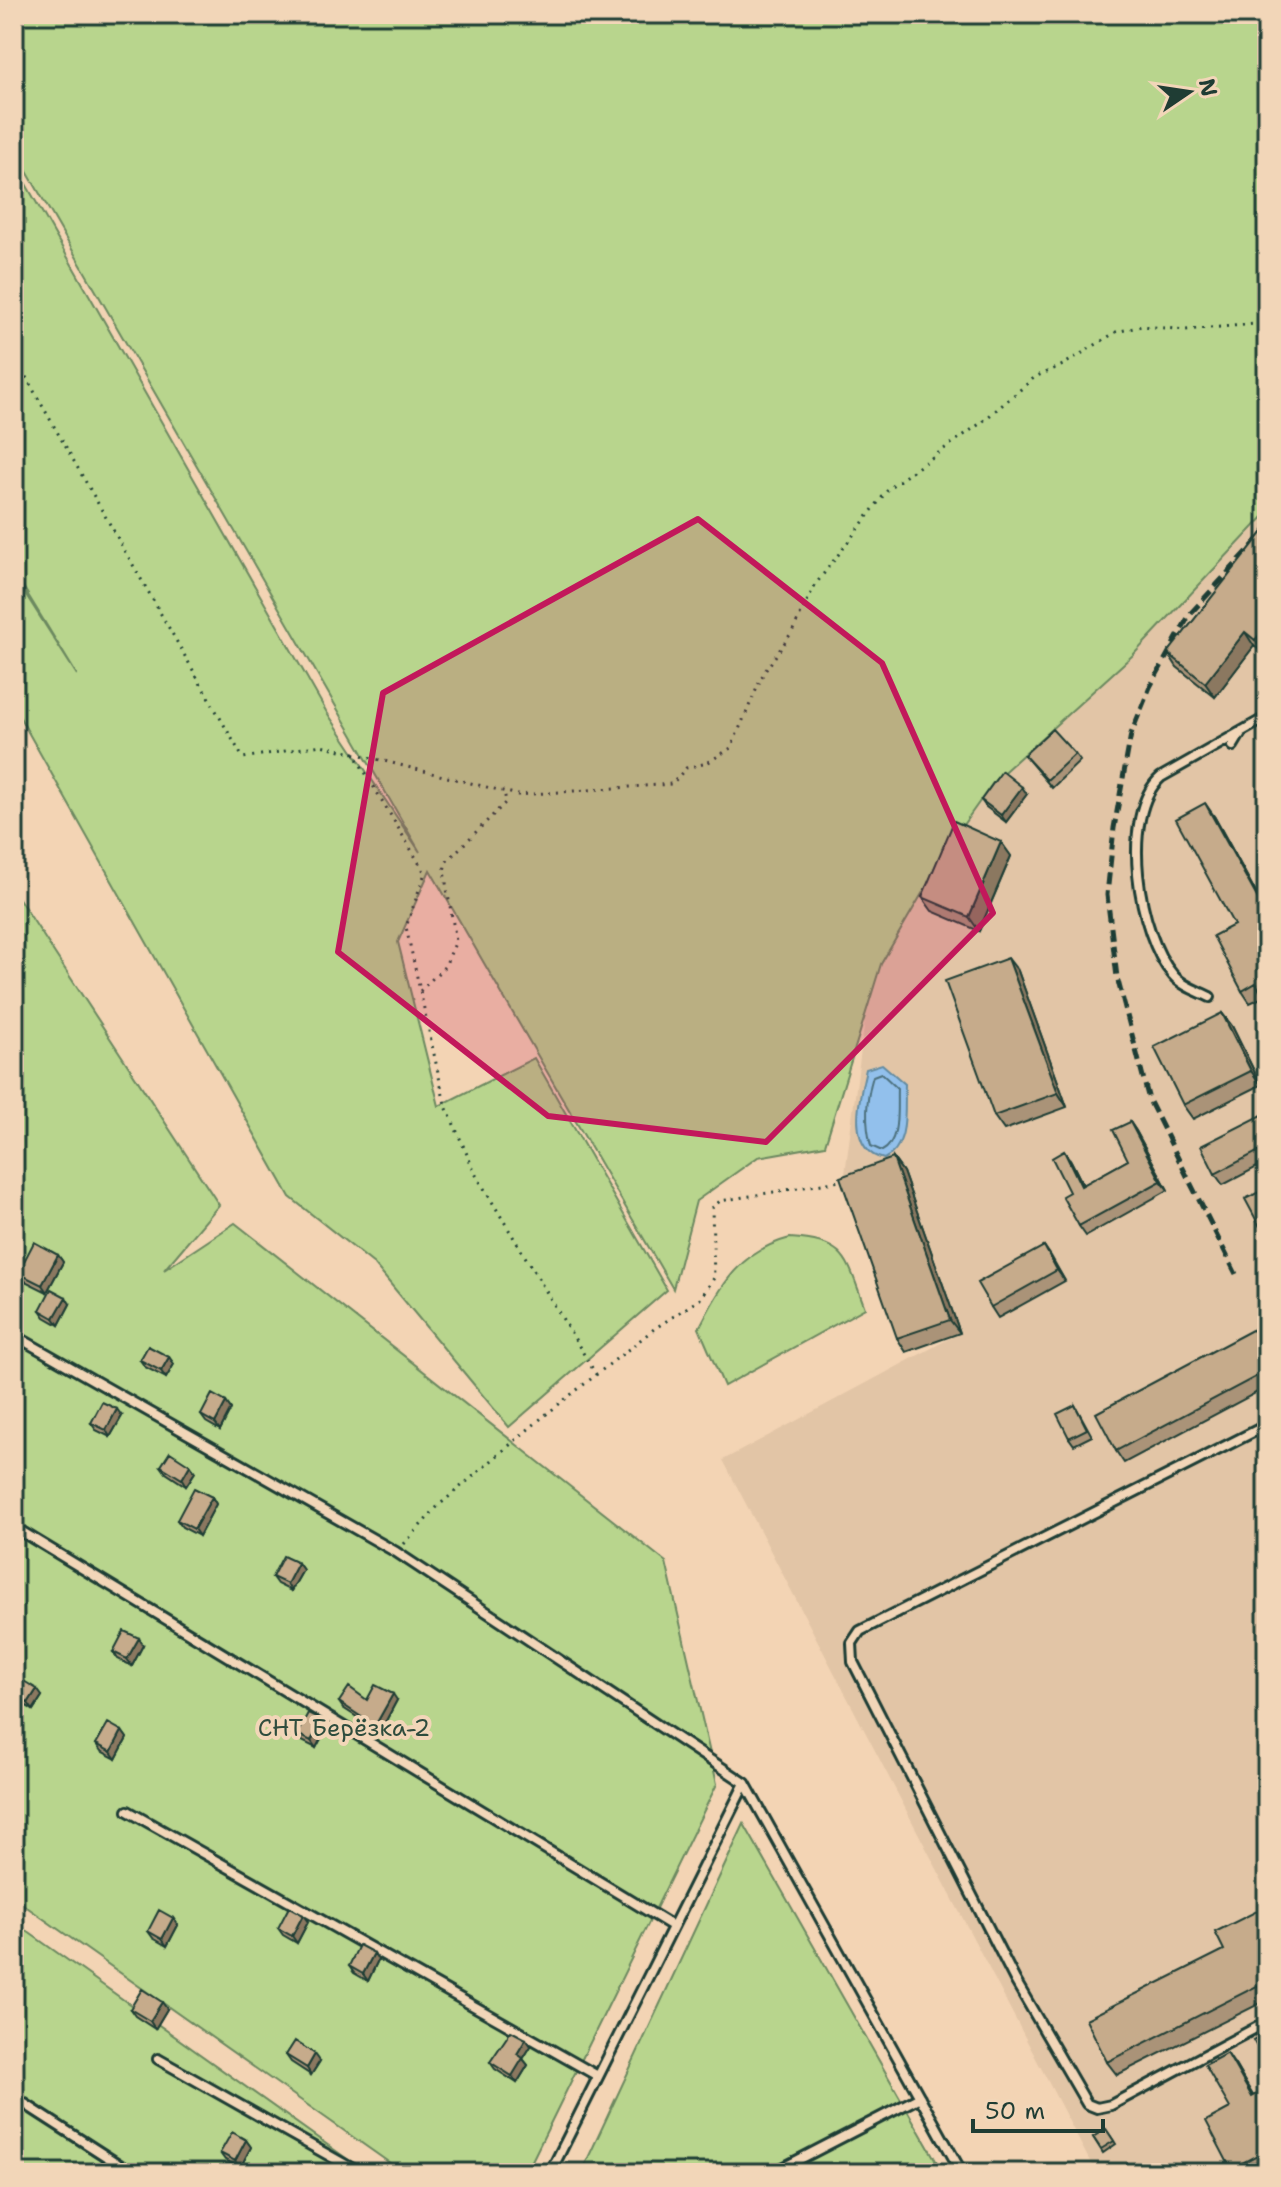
<svg xmlns="http://www.w3.org/2000/svg" width="1281" height="2187" viewBox="0 0 1281 2187" font-family="'Shantell Sans',sans-serif">
<style>
.built{fill:#e2c5a6}
.green{fill:#b8d58d;stroke:#6c8960;stroke-width:2}
.water{fill:#92c0ec;stroke:#648ca2;stroke-width:2}
.lines{fill:none;stroke-linecap:round;stroke-linejoin:round}
.shore{stroke:#4d717e;stroke-width:2}
.service-casing{stroke:#1f3d34;stroke-width:14}
.path{stroke:#1f3d34;stroke-width:3;stroke-dasharray:2 6;stroke-linecap:butt}
.service{stroke:#f2d6b8;stroke-width:8}
.rail{stroke:#1f3d34;stroke-width:5;stroke-dasharray:12 6;stroke-linecap:butt}
.wall{fill:#aa9378;stroke:#1f3d34;stroke-width:2}
.shaded-wall{fill:#8b7861;stroke:#1f3d34;stroke-width:2}
.building{fill:#c6ab8b;stroke:#1f3d34;stroke-width:2}
.marked{fill:#c2185b;fill-opacity:0.2;stroke:#c2185b;stroke-width:6;stroke-linejoin:round}
.labels{text-anchor:middle;stroke-width:8;stroke-linejoin:round;paint-order:stroke}
.park-label{font-size:24px;fill:#2e4c3d;stroke:#f2d6b8}
</style>
<rect width="100%" height="100%" fill="#f3d4b4"/>
<filter id="ink" filterUnits="userSpaceOnUse"><feTurbulence type="fractalNoise" baseFrequency=".0125" numOctaves="2"/><feDisplacementMap in="SourceGraphic" scale="16" xChannelSelector="R" yChannelSelector="G"/><feConvolveMatrix kernelMatrix="1 2 1 2 8 2 1 2 1" color-interpolation-filters="sRGB"/></filter>
<g filter="url(#ink)">
<path class="built" d="M1267,515V2173H1096L723,1460L954,1336L907,1352L845,1174L866,1010L881,964L958,832L995,780L1133,655Z"/>
<path class="green" d="M14,14H1267V513L1133,655L995,780L958,832L881,964L825,1145L758,1157L696,1201L673,1289L430,870L398,942L439,1106L534,1058L667,1290L509,1427L374,1264L290,1197L14,707V576L77,675L14,572V163L326,711L420,852L14,149Z
M14,891L219,1205L164,1270L235,1223L666,1562L717,1784L526,2173H404L14,1898Z
M790,1238C848,1242 846,1258 865,1308L724,1386L699,1328C722,1284 740,1251 790,1238Z
M744,1824L943,2173H581Z
M14,1922L367,2173H14Z"/>
<path class="water" d="M882,1064L905,1084C904,1110 910,1146 884,1159C846,1151 859,1098 866,1069Z"/>
<g class="lines">
<path class="shore" d="M881,1073L897,1088C896,1106 901,1142 882,1151L871,1146C865,1123 866,1099 873,1076Z"/>
<g class="service-casing">
<path id="service" d="M1233,746L1242,731
M1210,997C1198,991 1182,986 1173,975C1138,935 1119,814 1161,777L1267,717
M14,1335L396,1552L745,1783L962,2173
M1267,1425L860,1631L852,1643L853,1662L1015,1980L1087,2104L1097,2108L1111,2105L1267,2022
M14,1527L671,1925
M128,1811L596,2075
M158,2059L360,2173
M14,2097L132,2173
M550,2173L745,1783
M773,2173L920,2097"/>
</g>
<path class="path" d="M14,356L243,758L321,745L518,795L672,784L686,768L707,763L731,748L763,674L792,632L815,585L890,487L981,423L1035,377L1063,365L1116,332L1142,326L1186,330L1267,323
M353,752L425,873L406,927L445,1104L476,1175L597,1376
M420,991L445,966L456,941L444,871L446,862L506,802L504,791
M404,1544L438,1506L544,1416L654,1329L700,1299L714,1278L712,1208L720,1201L840,1181"/>
<use href="#service" class="service"/>
<path class="rail" d="M1236,1274L1149,1100L1117,977L1107,895L1114,828L1131,734L1150,687L1190,614L1267,530"/>
</g>
<path class="wall" d="M1267,527V652L1265,654L1254,646L1215,697L1177,667L1168,653Z
M1075,754L1080,761L1052,788L1024,755Z
M1027,794L1006,822L986,807L981,800Z
M1214,816L1261,902L1263,997L1250,1003L1242,991L1234,925Z
M1001,842L1011,856L979,931L932,911L922,897Z
M1018,971L1067,1107L1004,1130L994,1116Z
M1222,1013L1232,1026L1261,1085L1193,1119L1183,1105Z
M1262,1115L1267,1122V1162L1223,1185L1215,1174Z
M1130,1122L1136,1131L1168,1190L1086,1236L1079,1226L1069,1192L1071,1161L1083,1185L1128,1160Z
M893,1158L903,1172L960,1333L906,1352L897,1338Z
M1044,1246L1065,1281L998,1318L991,1307Z
M58,1255L63,1262L47,1292L23,1280L18,1273Z
M70,1304L59,1325L45,1317L40,1310Z
M1267,1322V1387L1124,1463L1116,1451Z
M169,1357L174,1364L166,1378L145,1367L140,1360Z
M226,1402L231,1409L220,1430L206,1422L201,1415Z
M1075,1405L1092,1436L1074,1445L1069,1438Z
M122,1416L110,1437L96,1430L91,1423Z
M190,1465L195,1472L186,1486L166,1473L161,1466Z
M212,1497L216,1504L199,1536L182,1527L177,1520Z
M298,1563L303,1570L291,1591L277,1584L272,1577Z
M143,1645L132,1666L118,1659L113,1652Z
M14,1681L42,1696L33,1710L14,1698Z
M367,1700H397L380,1732L343,1708L339,1702Z
M327,1727L316,1748L302,1741L297,1734Z
M122,1731L127,1738L116,1759L101,1751L96,1744Z
M1267,1906V2000L1117,2075L1107,2062L1224,1950Z
M173,1918L178,1925L167,1946L153,1938L148,1931Z
M308,1922L297,1943L283,1935L278,1928Z
M374,1953L378,1960L368,1981L354,1973L349,1966Z
M130,2009H167L155,2029L135,2016Z
M531,2046L523,2059L528,2065L517,2083L495,2069L490,2062Z
M286,2055L320,2061L311,2075L291,2062Z
M1235,2065L1253,2096L1267,2089V2167L1255,2173H1234L1231,2169L1230,2108Z
M1106,2129L1116,2144L1103,2153L1093,2137Z
M246,2140L251,2147L240,2168L225,2160L220,2153Z"/>
<path class="shaded-wall" d="M1267,625V652L1265,654L1255,640Z
M1245,632L1254,646L1215,697L1205,683Z
M1022,787L1027,794L1006,822L1001,815Z
M1205,803L1214,816L1267,913L1260,903Z
M1001,842L1011,856L979,931L969,917Z
M1008,958L1018,971L1067,1107L1058,1093Z
M1222,1013L1232,1026L1261,1085L1251,1071Z
M1130,1122L1136,1131L1168,1190L1161,1181Z
M1064,1151L1071,1161L1088,1195L1081,1186Z
M893,1158L903,1172L960,1333L950,1320Z
M1044,1246L1051,1256L1065,1281L1057,1270Z
M58,1255L63,1262L47,1292L42,1285Z
M66,1297L70,1304L59,1325L54,1318Z
M169,1357L174,1364L166,1378L161,1371Z
M226,1402L231,1409L220,1430L215,1423Z
M117,1409L122,1416L110,1437L106,1430Z
M190,1465L195,1472L186,1486L182,1479Z
M212,1497L216,1504L199,1536L194,1529Z
M298,1563L303,1570L291,1591L287,1584Z
M139,1638L143,1645L132,1666L127,1659Z
M37,1689L42,1696L33,1710L28,1703Z
M393,1694L397,1700L380,1732L375,1726Z
M322,1720L327,1727L316,1748L311,1741Z
M122,1731L127,1738L116,1759L111,1752Z
M303,1915L308,1922L297,1943L292,1936Z
M173,1918L178,1925L167,1946L162,1939Z
M374,1953L378,1960L368,1981L363,1974Z
M162,2002L167,2009L155,2029L150,2021Z
M526,2039L531,2046L523,2059L528,2065L517,2083L512,2076L517,2054Z
M1227,2053L1235,2065L1261,2109L1252,2097Z
M315,2054L320,2061L311,2075L307,2068Z
M246,2140L251,2147L240,2168L235,2161Z"/>
<path class="building" d="M1267,527V625L1255,640L1245,632L1205,683L1168,653Z
M1052,729L1075,754L1047,780L1024,755Z
M1002,771L1022,787L1001,815L981,800Z
M1205,803L1260,903L1267,899V1005L1256,983L1242,991L1213,936L1234,925L1176,819Z
M954,821L1001,842L969,917L922,897Z
M1008,958L1058,1093L994,1116L945,981Z
M1222,1013L1251,1071L1183,1105L1154,1047Z
M1262,1115L1267,1125V1147L1215,1174L1201,1146Z
M1130,1122L1161,1181L1079,1226L1062,1196L1069,1192L1052,1158L1064,1151L1081,1186L1128,1160L1113,1130Z
M893,1158L950,1320L897,1338L840,1177Z
M1267,1188V1240L1245,1199Z
M34,1242L58,1255L42,1285L18,1273Z
M1044,1246L1057,1270L991,1307L977,1283Z
M51,1289L66,1297L54,1318L40,1310Z
M1267,1322V1371L1116,1451L1096,1413Z
M148,1346L169,1357L161,1371L140,1360Z
M212,1394L226,1402L215,1423L201,1415Z
M102,1402L117,1409L106,1430L91,1423Z
M1075,1405L1087,1429L1069,1438L1057,1414Z
M170,1452L190,1465L182,1479L161,1466Z
M194,1488L212,1497L194,1529L177,1520Z
M283,1556L298,1563L287,1584L272,1577Z
M124,1631L139,1638L127,1659L113,1652Z
M17,1677L37,1689L28,1703L14,1694V1681Z
M375,1685L393,1694L375,1726L339,1702L349,1687L367,1700Z
M308,1713L322,1720L311,1741L297,1734Z
M108,1723L122,1731L111,1752L96,1744Z
M1267,1906V1981L1107,2062L1086,2019L1224,1950L1215,1932Z
M289,1907L303,1915L292,1936L278,1928Z
M159,1910L173,1918L162,1939L148,1931Z
M359,1945L374,1953L363,1974L349,1966Z
M142,1989L162,2002L150,2021L130,2009Z
M511,2031L526,2039L517,2054L523,2058L512,2076L490,2062Z
M1267,2032V2065L1253,2040Z
M295,2041L315,2054L307,2068L286,2055Z
M1227,2053L1252,2097L1267,2089V2150L1231,2169L1206,2121L1230,2108L1205,2065Z
M1106,2129L1114,2141L1101,2149L1093,2137Z
M232,2132L246,2140L235,2161L220,2153Z"/>
</g>
<path class="marked" d="M698,519L882,663L993,913L766,1142L548,1116L338,952L383,693Z"/>
<g class="labels">
<g class="park-label">
<text x="344" y="1736">СНТ Берёзка-2</text>
</g>
</g>
<rect width="1281" height="2187" fill="none" stroke="#f2d6b8" stroke-width="48"/>
<rect x="24" y="24" width="1233" height="2139" fill="none" stroke="#1f3d34" stroke-width="3" filter="url(#ink)"/>
<g transform="translate(1189 92) rotate(77)" stroke="#f2d6b8" stroke-width="6" paint-order="stroke">
<path d="M0-6L14 30L0 20L-14 30Z" fill="#1f3d34"/>
<text y="-12" font-size="22" font-weight="bold" text-anchor="middle" fill="#1f3d34">N</text>
</g>
<path d="M973 2119v12h130v-12" fill="none" stroke="#1f3d34" stroke-width="4"/>
<text x="985" y="2119" font-size="24" fill="#1f3d34" stroke="#f2d6b8" stroke-width="6" paint-order="stroke">50 m</text>
</svg>
